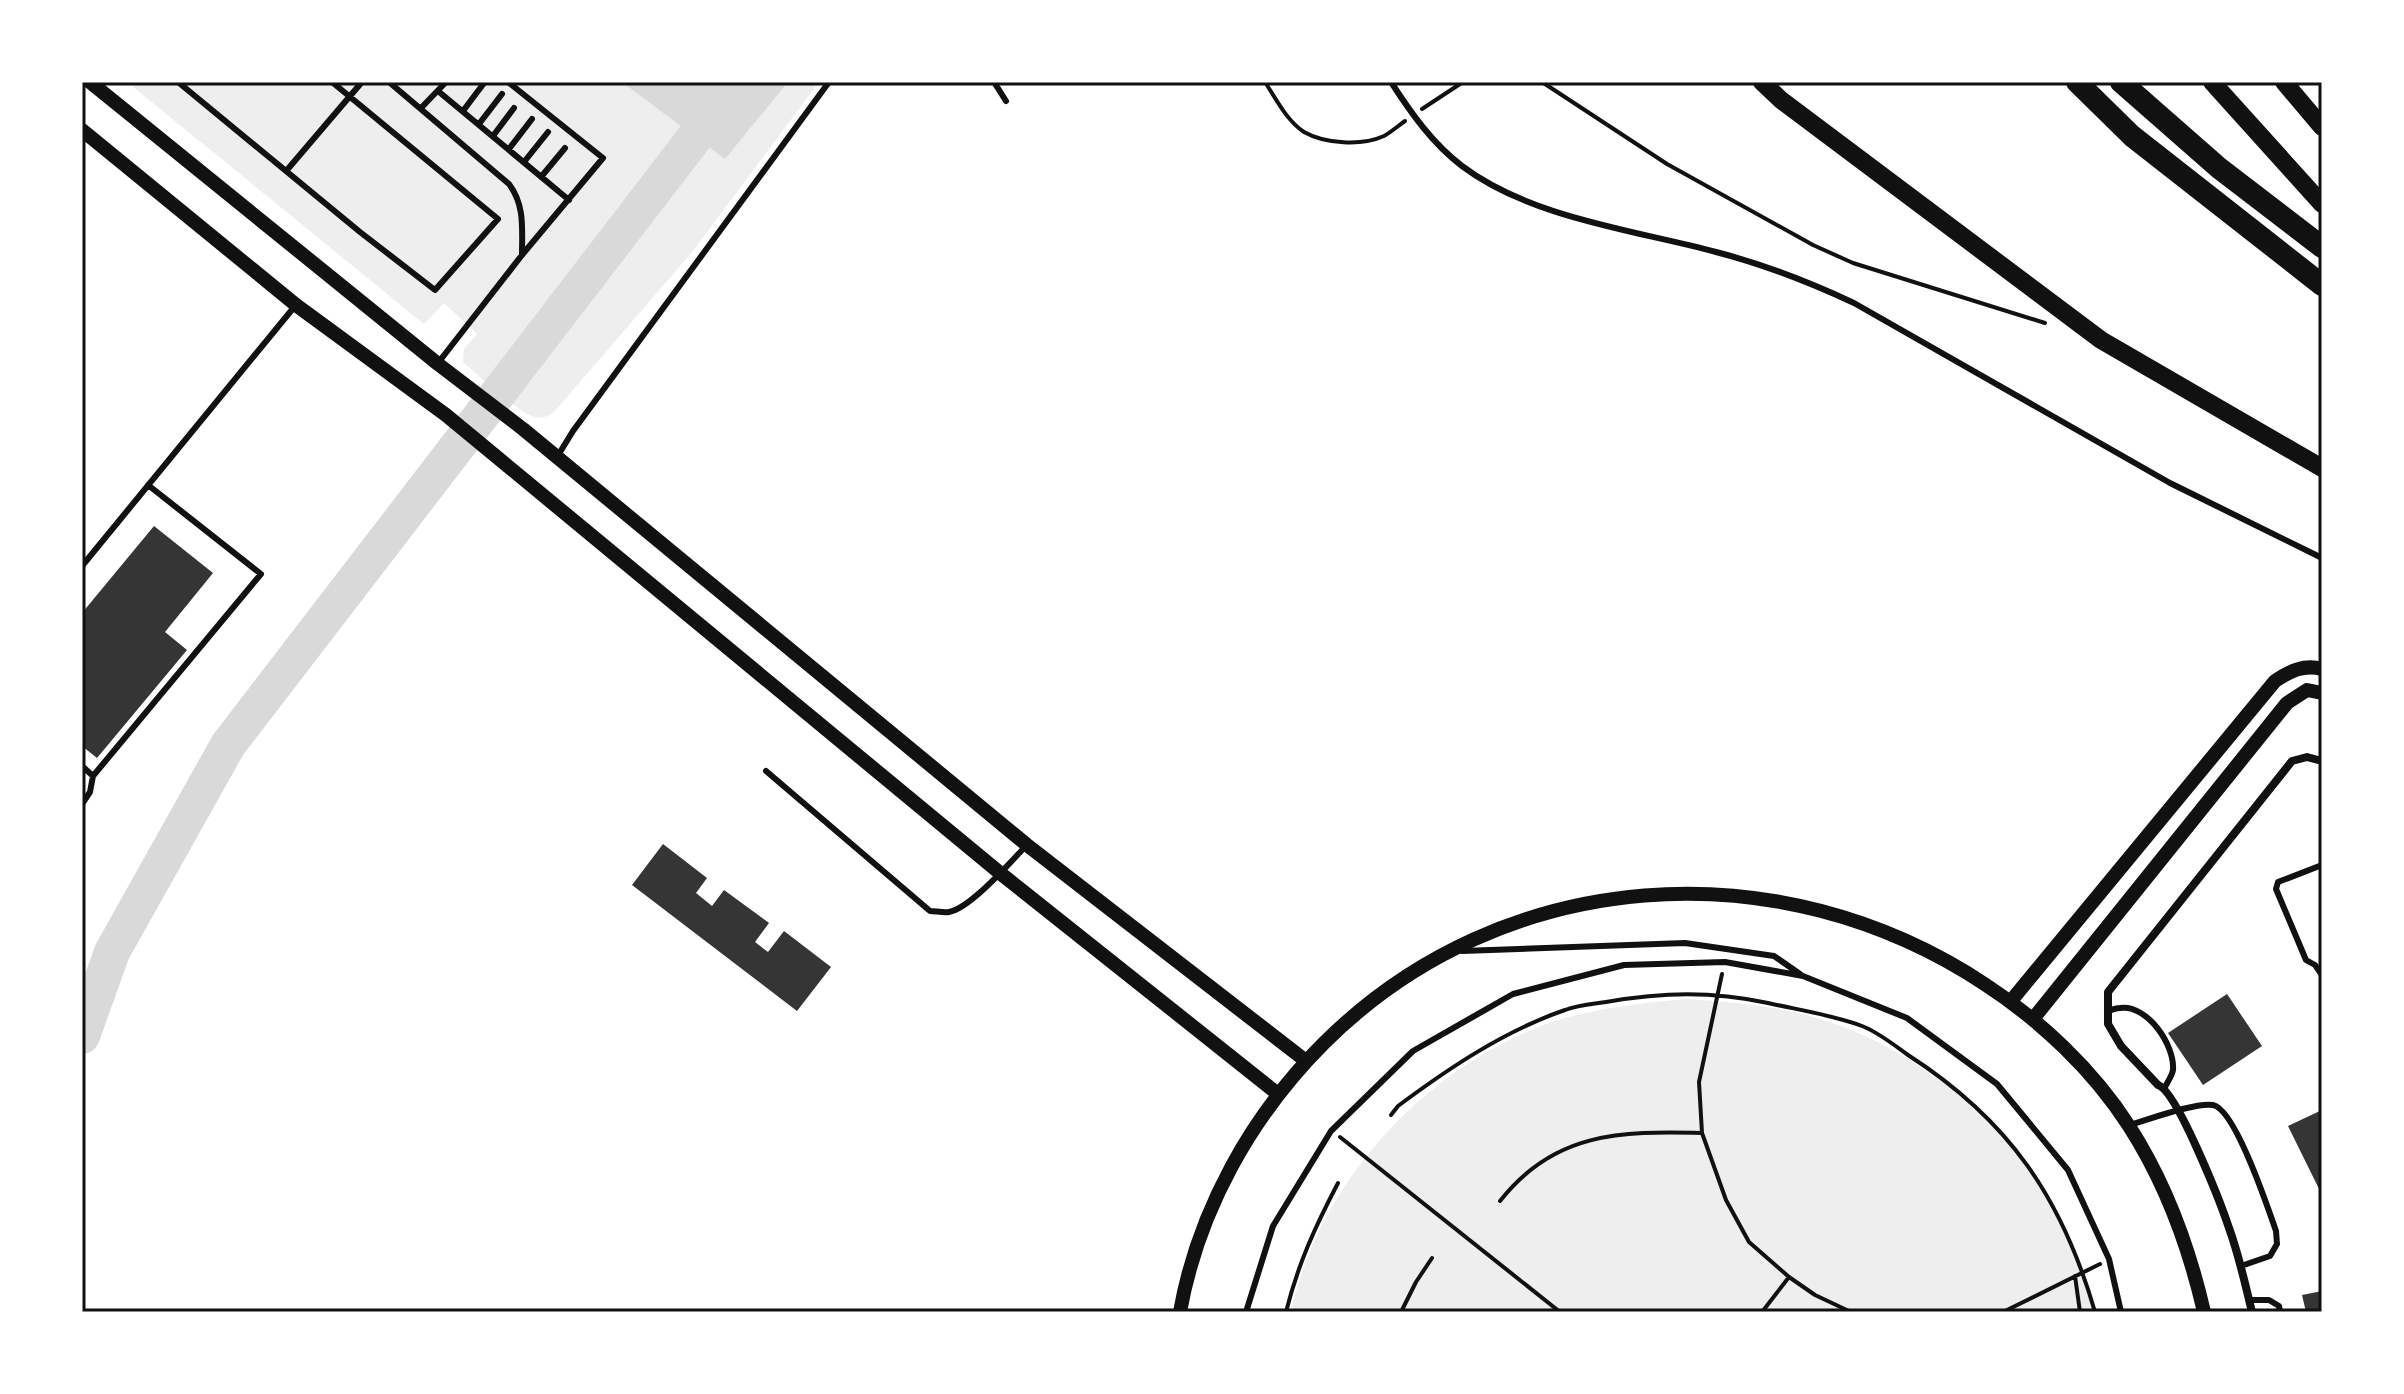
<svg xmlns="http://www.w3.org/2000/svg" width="2404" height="1394" viewBox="0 0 2404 1394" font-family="Inter,sans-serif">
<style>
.green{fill:#eee}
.water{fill:#d9d9d9}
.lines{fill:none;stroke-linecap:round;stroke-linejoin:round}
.river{stroke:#d9d9d9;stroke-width:36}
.building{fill:#353535}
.path{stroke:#111;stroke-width:4}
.service{stroke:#111;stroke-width:6}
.minor{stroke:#111;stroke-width:8}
.tertiary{stroke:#111;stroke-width:14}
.primary{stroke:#111;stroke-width:18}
.motorway{stroke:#111;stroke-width:22}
.neatline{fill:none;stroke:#111;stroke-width:3}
</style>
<rect width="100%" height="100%" fill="#fff"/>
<path class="green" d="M127,82H819L693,251L554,412C548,416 543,419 536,417C519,414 478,375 463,362L464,349L477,334L444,303L424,324Z
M1685,999C1726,1001 1766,1005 1806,1015C1905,1041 1996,1112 2048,1199C2069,1235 2082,1273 2094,1312H1290C1300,1277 1311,1242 1330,1210C1380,1122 1467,1047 1565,1018C1605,1007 1645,1003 1685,999Z"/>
<path class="water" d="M622,82H788L725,159Z"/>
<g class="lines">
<path class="river" d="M82,1036L112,952L228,745L695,137"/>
</g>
<path class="building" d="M154,526L213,573L165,632L187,650L97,758L82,746V613Z
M663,844L707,878L696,893L712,906L724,890L769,923L755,942L768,952L784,931L831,967L797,1011L632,885Z
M2227,994L2262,1046L2203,1085L2168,1033Z
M2322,1110V1195L2288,1126Z
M2322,1291V1312H2306L2302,1295Z"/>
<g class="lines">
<path class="path" d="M1265,82C1276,99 1287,121 1304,132C1325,144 1362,146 1384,136C1391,132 1398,126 1405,121
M1542,82L1667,164L1813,245L1853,263L2045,323
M1422,109L1463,82
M1722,974L1699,1082L1702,1133L1726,1200L1749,1242L1789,1277L1815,1295L1851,1312
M1391,1115L1398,1106C1449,1068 1504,1031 1565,1010C1578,1005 1593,1004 1606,1002C1663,992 1712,991 1768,1003C1799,1010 1833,1015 1862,1026C1878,1032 1894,1045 1908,1055C2009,1120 2062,1198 2095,1312
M1340,1137L1560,1312
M1500,1201C1554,1132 1620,1131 1702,1133
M2075,1276L2080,1312
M1286,1312C1298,1264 1315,1227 1338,1183
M1401,1312L1416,1282L1432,1258
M1762,1312L1789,1277
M2003,1312L2100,1264"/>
<path class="service" d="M178,82L360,232L435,290L498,219L332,82
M389,82L509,184C525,205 522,229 522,255
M994,82L1006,101
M1391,82C1411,113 1432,143 1462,166C1531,218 1634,230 1716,252C1763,264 1809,282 1854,303L2170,483L2322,558
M438,91L569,200
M421,108L446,82
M463,111L484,83
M479,124L502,94
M493,136L514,108
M509,149L532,119
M524,162L548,132
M287,170L362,82
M541,177L565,148
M438,363L522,255L603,158L508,82
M557,457L573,431L829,82
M82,566L295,306
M82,766L93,776L261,574L148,485
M766,771L930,911C935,911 944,913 949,912C971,908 1011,861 1027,845
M82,804L90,792L93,776
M2322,865L2278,882L2276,889L2306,960L2315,965L2322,975
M1462,951L1685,943L1774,956L1800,974
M2107,1012C2111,1010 2115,1008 2120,1008C2147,1004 2175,1045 2173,1070C2172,1076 2168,1081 2165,1087
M2129,1125C2147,1120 2196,1102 2213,1105C2235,1109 2268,1208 2276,1231L2277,1244L2270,1256L2241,1266
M2249,1300H2269L2279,1306L2280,1312
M1246,1312L1273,1226L1331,1131L1413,1051L1513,994L1624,965L1725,962L1803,976L1907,1018L1997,1084L2068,1170L2109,1259L2121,1312"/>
<path class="minor" d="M2252,1312C2245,1284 2239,1255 2229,1228C2221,1204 2177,1091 2158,1085L2121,1046L2108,1024V992L2292,761L2307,757L2322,761"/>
<path class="tertiary" d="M90,82L438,364L523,429L1027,845L1306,1061
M82,130L296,305L446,415L1000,873L1278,1094
M2011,1001L2275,681C2290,671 2304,664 2322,669
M2033,1019L2287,703L2307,690L2322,693
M1180,1312C1198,1211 1251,1116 1324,1043C1503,865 1779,847 1986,985C2041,1021 2093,1070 2129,1126C2165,1182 2189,1247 2204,1312"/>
<path class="primary" d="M1762,82L1781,100L2101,340L2322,468
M2212,82L2322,204
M2284,82L2322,127"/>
<path class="motorway" d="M2077,82L2132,136L2322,285
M2121,82L2219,168L2322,247"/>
</g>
<rect width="2404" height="1394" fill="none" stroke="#ffffff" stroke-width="168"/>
<rect x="84" y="84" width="2236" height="1226" class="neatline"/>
</svg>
